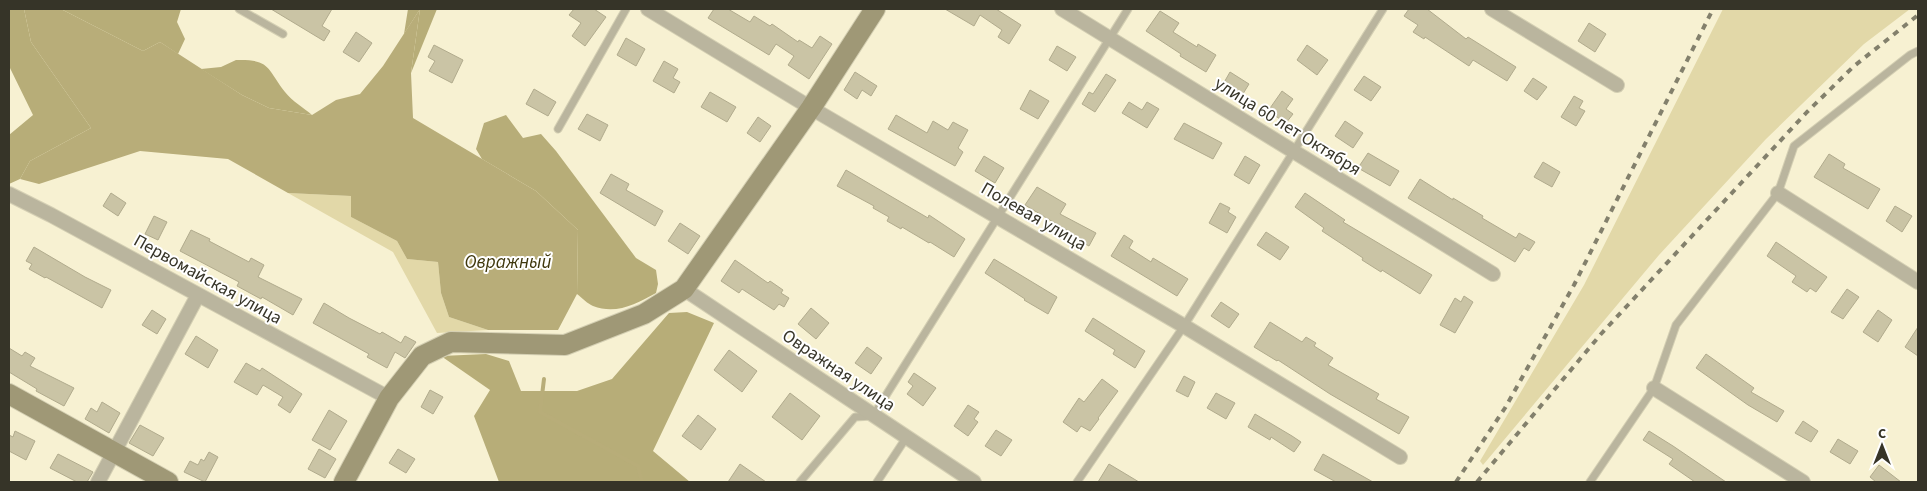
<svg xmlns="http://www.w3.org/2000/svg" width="1927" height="491" viewBox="0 0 1927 491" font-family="'Source Sans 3',sans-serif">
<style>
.green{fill:#e2d8a8}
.forest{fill:#b7ad78}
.water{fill:#b8ad79}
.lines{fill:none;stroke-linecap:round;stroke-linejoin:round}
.stream{stroke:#b8ad79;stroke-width:4}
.building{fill:#cac4a5;stroke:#b1ab8d}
.lane-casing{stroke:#d4cfb3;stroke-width:9}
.street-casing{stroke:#d4cfb3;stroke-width:16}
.secondary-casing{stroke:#d4cfb3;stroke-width:22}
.lane{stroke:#bab59e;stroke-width:7}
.street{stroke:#bab59e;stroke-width:14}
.secondary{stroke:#9f9876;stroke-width:20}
.rail{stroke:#83806c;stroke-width:4;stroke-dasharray:6 6;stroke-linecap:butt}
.labels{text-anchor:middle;stroke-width:4;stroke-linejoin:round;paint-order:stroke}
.street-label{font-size:18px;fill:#363428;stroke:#fff}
.water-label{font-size:19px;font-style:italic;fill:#3f370c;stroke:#fff}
</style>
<rect width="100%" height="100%" fill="#f7f1d2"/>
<path class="green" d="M1723,9H1910L1864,44L1766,139L1659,255L1483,465L1480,461L1584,285Z
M288,193L351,196V217L397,241L407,259L438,262L441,293L449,317L488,330L437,333L393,252Z"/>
<path class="forest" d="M9,9H24L31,42L91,128L30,161L20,179L9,184V135L33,115L9,66Z
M61,9H181L177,22L185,39L178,54L160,42L143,51Z
M408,9H437L411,73L420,9L404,34Z
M236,60C271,59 267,69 285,92C292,101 304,108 312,115L269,108L242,95L201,69L221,67Z
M506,115L523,138L541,134L556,151L636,258L656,270L658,284L656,293C636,304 616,315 593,306C588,304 582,298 577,294L578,230L536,191L482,159L476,149L484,123Z
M687,312L714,323L653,451L690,482H499L474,416L490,390L441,356L486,354L509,361L521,391H577L612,379L669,313Z"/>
<path class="water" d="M24,9H61L143,51L160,42L242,95L269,108L312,115L336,100L360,94L383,66L420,9L411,73L413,118L536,191L578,230L577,294L558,330H488L449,317L441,293L438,262L407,259L397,241L351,217V196L288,193L228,159L140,151L39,184L20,179L30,161L91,128L31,42Z"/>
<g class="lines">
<path class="stream" d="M544,379L540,412L638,466L642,482"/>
</g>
<path class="building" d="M271,9H332L322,26L330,31L324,41Z
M574,9H594L606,17L585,46L572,36L581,23L569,15Z
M714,9H728L750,22L754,16L770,26L772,24L798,42L799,40L812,48L820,36L832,44L809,79L788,65L794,56L776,44L769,55L708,18Z
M945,9H996L1021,25L1009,44L998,37L1002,30L980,15L974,26Z
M1409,9H1427L1466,39L1468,37L1516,67L1507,81L1473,60L1469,66L1425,37L1424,39L1413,32L1418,25L1404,16Z
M1160,11L1179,23L1173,32L1197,47L1198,44L1216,55L1206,72L1180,56L1181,54L1146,31Z
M1589,23L1606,34L1595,52L1578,41Z
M356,32L372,43L359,62L343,52Z
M626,38L645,49L636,66L617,55Z
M434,45L463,60L452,83L429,71L435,61L428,57Z
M1307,45L1328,60L1317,75L1297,60Z
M1057,46L1076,57L1067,71L1049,60Z
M664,61L678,69L673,78L680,82L674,93L653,81Z
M855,72L877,86L871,96L862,90L857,99L844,90Z
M1230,72L1249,84L1241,97L1222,86Z
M1106,74L1116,80L1095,112L1082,104L1089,92L1093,94Z
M1364,76L1381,87L1371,101L1354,90Z
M1533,78L1547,87L1537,100L1524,91Z
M534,89L556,102L548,116L526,104Z
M1030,90L1049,101L1038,119L1020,109Z
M1282,91L1293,99L1286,109L1293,114L1286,123L1268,111Z
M710,92L736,107L727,122L701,107Z
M1574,96L1583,101L1579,108L1585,111L1576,126L1561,117Z
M1129,102L1142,110L1147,102L1159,109L1147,128L1122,113Z
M587,114L608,125L600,141L578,129Z
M896,115L927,133L933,121L948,130L953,122L968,130L958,148L963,152L955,166L888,129Z
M758,117L771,126L760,142L747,133Z
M1345,121L1363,133L1353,148L1335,136Z
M1184,123L1222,143L1213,159L1174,139Z
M1368,153L1399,171L1390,186L1358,168Z
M1829,154L1845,164L1843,168L1880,189L1868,209L1814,177Z
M984,156L1004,168L995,183L975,171Z
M1245,156L1260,165L1249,184L1234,175Z
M1543,162L1560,172L1552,187L1534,177Z
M846,170L928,218L929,215L965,239L954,257L930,242L929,243L902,227L901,229L887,221L889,217L873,208L874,206L837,186Z
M611,174L629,184L626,190L663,211L655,226L600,193Z
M1420,179L1453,200V198L1483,216L1482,218L1516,238L1519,233L1535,242L1529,251L1524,248L1515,262L1408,198Z
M1037,187L1066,204L1060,214L1096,233L1089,246L1067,234L1068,231L1025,205Z
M111,193L126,203L118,216L103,206Z
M1305,193L1345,220L1343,222L1432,275L1420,294L1382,270L1381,272L1362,260L1363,258L1322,231L1324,228L1295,207Z
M1220,203L1230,208L1228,212L1236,217L1227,233L1209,223Z
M1895,206L1912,216L1902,232L1886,221Z
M154,216L167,222L158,240L145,234Z
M680,223L700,236L688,254L668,241Z
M191,230L210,239L209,241L249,262L251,258L264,265L258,277L302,299L293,315L262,297L261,299L237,286L239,282L180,251Z
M1266,232L1289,247L1280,260L1257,245Z
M1124,235L1133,241L1129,248L1151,262L1153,258L1188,279L1177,296L1111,256Z
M1776,242L1827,277L1816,292L1810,288L1807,292L1792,282L1796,276L1767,256Z
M34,247L85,277L111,290L102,308L46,277L45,278L29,269L32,264L26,261Z
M994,259L1057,297L1048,314L1024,300L1025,299L985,273Z
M735,260L768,283L770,281L783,290L781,293L789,298L784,307L779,304L774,310L742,289L739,293L721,281Z
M1847,289L1859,297L1843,319L1831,312Z
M1464,296L1473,302L1455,333L1440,325L1455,298L1461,302Z
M1221,302L1239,314L1229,328L1211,316Z
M324,303L349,318L380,334L382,332L401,343L405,336L416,342L405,358L395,352L387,368L367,357L369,354L313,323Z
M811,308L829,323L816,339L798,324Z
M152,310L166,319L157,334L142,325Z
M1878,310L1892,320L1878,342L1863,332Z
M1093,318L1145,351L1135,368L1113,354L1115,350L1085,331Z
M1270,322L1302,342L1306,337L1316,343L1314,346L1333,358L1328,365L1379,394L1376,399L1409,417L1399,434L1330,394L1278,360L1277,361L1254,347Z
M1918,327V356L1905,347Z
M196,336L218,350L208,368L185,354Z
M867,347L882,358L871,374L855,363Z
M9,348L22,356L25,352L35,358L30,366L74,388L64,406L36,391L37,389L9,372Z
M729,350L757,371L742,392L714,370Z
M1706,354L1754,388L1751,392L1784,411L1777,422L1748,405L1696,368Z
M246,363L260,371L262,368L302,394L290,413L278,405L283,397L263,385L257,395L234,382Z
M914,373L936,388L923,406L907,394L913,386L908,382Z
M1184,376L1195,382L1188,397L1176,391Z
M1102,379L1118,391L1098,418L1099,419L1090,431L1081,426L1077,432L1063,422L1079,398L1084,402Z
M430,390L443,397L433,414L421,407Z
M790,393L820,416L802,440L772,417Z
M1216,393L1235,403L1226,419L1207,408Z
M102,402L120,413L109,433L85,419L91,408L97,412Z
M968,405L979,412L974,419L978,422L968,436L954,426Z
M329,410L347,421L330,450L312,440Z
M1255,414L1292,436L1301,442L1294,452L1271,437L1270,440L1248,427Z
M698,415L716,429L701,450L682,436Z
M1803,421L1818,431L1811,442L1795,433Z
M140,425L164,438L153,456L129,443Z
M996,430L1012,440L1001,456L985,446Z
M15,431L35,441L26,460L9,451V435L13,437Z
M1649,431L1673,446L1726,482H1695L1669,464L1673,459L1643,440Z
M1838,439L1858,451L1850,464L1830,452Z
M319,449L336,459L325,478L308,469Z
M398,449L415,459L406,473L389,463Z
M209,452L218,457L205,482L184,472L190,461L198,465L201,459L204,461Z
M58,454L93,472L87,482H77L50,468Z
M1323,454L1373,482H1336L1314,470Z
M740,464L766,482H728Z
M1109,464L1139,482H1098Z
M1879,465L1901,482H1876L1870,477Z"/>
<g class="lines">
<g class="lane-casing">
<path id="lane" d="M239,9L283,34
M558,129L626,9
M800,482L855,417L873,416L1128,9
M877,482L906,438
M1077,482L1184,326L1383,9
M1590,482L1654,388L1676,325L1778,193L1794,146L1910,55L1918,51"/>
</g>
<g class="street-casing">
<path id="street" d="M648,9L811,108L1184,326L1400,457
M1062,9L1493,274
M1492,9L1617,85
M1778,193L1918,282
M9,194L51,215L389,398
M684,289L974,482
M1654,388L1803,482
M98,482L198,295"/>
</g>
<g class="secondary-casing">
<path id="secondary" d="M9,394L168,482
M344,482L389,398L422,356L451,342L565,345L644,314L684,289L811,108L875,9"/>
</g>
<use href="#lane" class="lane"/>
<use href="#street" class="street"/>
<use href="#secondary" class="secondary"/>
<path class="rail" d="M1456,482L1505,408L1574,285L1713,9
M1477,482L1601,334L1807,112L1853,67L1918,15"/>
</g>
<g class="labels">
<g class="street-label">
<text transform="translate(1288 126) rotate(32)" y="6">улица 60 лет Октября</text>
<text transform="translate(1034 216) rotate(30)" y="6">Полевая улица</text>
<text transform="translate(208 279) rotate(29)" y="6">Первомайская улица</text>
<text transform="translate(839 370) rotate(34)" y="6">Овражная улица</text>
</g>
<g class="water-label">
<text x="508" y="268">Овражный</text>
</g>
</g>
<rect width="1927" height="491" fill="none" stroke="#363428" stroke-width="20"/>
<g transform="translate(1882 446)" stroke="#ffffff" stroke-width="4" paint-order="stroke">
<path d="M0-4L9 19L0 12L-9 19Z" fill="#363428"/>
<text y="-8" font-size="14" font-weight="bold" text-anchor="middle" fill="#363428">С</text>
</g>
</svg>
